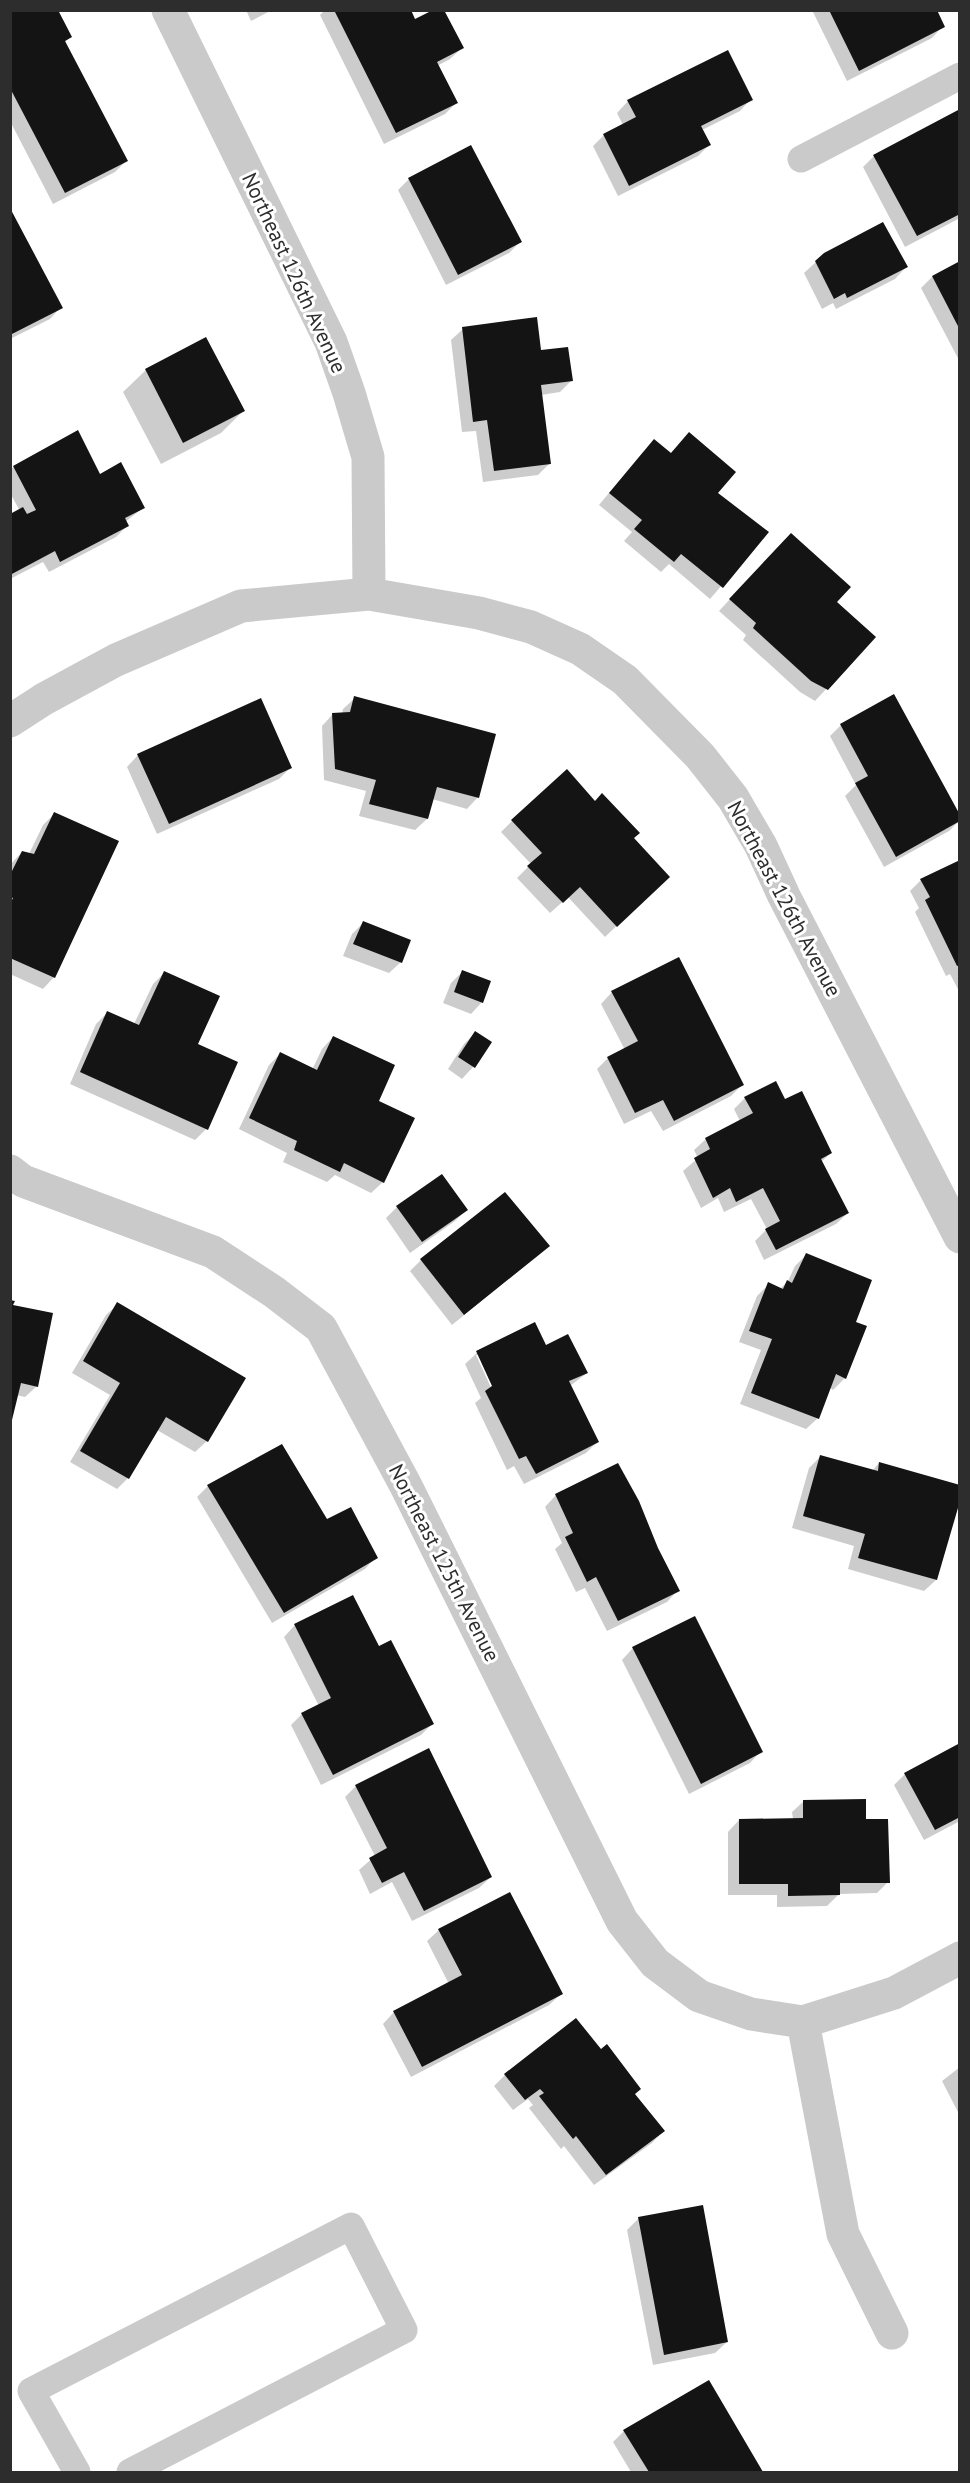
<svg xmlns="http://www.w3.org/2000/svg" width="970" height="2483" viewBox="0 0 970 2483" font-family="'PT Sans',sans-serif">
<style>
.shadow{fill:#0003;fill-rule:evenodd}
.building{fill:#141414}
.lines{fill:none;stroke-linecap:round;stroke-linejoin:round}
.service{stroke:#cacaca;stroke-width:27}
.minor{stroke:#cacaca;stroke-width:33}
.labels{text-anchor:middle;stroke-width:6;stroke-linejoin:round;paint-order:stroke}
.street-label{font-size:21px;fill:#2d2d2d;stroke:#fff}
</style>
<rect width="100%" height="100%" fill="#fff"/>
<path class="shadow" d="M10,10L70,37L64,43L126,161L115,172L53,204L10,121Z
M246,10H272L251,21Z
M325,10H409L415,21L462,48L450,59L437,66L456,103L445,114L384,144L320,15Z
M812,10H935L943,26L932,38L847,81Z
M751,99L740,111L702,130L709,145L698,156L618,196L593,146L604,135L623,125L617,113L628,101Z
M960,110V218L905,247L863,167L874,156Z
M409,179L520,242L509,253L446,285L398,190Z
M10,211L61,307L50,319L10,339Z
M816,262L906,267L895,279L836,309L833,303L822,309L804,273Z
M960,263V362L921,288L932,277Z
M463,329L540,352L571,381L560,392L541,395L550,463L538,475L483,482L476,431L462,432L451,340Z
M146,370L243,411L221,433L161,464L123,392Z
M689,434L716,493L767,533L710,599L669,564L661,572L624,541L632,532L599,505L643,452L670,454Z
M14,467L100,476L143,508L125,522L127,526L116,537L49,572L43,562L10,579V516L20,511L10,493V470Z
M779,546L874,638L815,701L800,692L743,640L746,635L719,611Z
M355,698L478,797L467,809L432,799L427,819L415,830L359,816L366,791L324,780L322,726L333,714H342L343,709Z
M841,725L960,820L949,831L884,867L845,796L856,785L830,736Z
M138,755L290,768L279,779L157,834L127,767Z
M595,803L632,839L656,888L605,937L568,897L550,913L517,878L531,864L501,832L512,821Z
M54,814V977L43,989L10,974V865L22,852L29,854L43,825Z
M960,862V993L950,974L946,976L915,912L919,908L910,891L921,880Z
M363,923L401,962L389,973L343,956L352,934Z
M462,972L482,1002L471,1014L443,1003L451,983Z
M164,973L196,1044L206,1129L195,1140L70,1084L96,1024L108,1012L134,1024L153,984Z
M612,992L742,1085L731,1096L663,1131L651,1111L624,1124L597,1069L608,1058L625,1050L601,1004Z
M475,1033L490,1043L473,1067L462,1079L448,1069L464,1044Z
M333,1037L377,1102L383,1182L371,1193L335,1175L327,1182L283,1162L287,1153L239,1129L269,1065L280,1054L312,1070L322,1049Z
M745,1098L784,1101L831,1153L821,1162L848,1213L836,1224L764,1260L755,1241L767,1229L751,1199L724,1212L718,1198L701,1208L683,1171L698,1158L694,1150L706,1139L740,1121L734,1109Z
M397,1207L466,1210L455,1221L410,1253L386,1218Z
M548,1246L452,1325L410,1271L421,1260Z
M806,1255L845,1378L833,1390L829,1387L818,1418L806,1429L740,1404L761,1350L739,1342L757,1296L769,1284L780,1289L788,1281L795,1266Z
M10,1302L37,1386L25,1397L16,1395L10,1420Z
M118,1304L207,1441L195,1452L157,1430L128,1478L117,1489L70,1462L110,1395L72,1373L106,1315Z
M535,1324L546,1347L587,1373L570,1386L597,1442L586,1453L524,1484L514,1466L507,1470L475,1403L481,1398L465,1364L477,1353ZM476,1355H479L496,1393L494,1394Z
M821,1456L872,1471L879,1463L960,1495L936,1580L924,1591L848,1569L854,1546L792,1528L809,1468Z
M208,1486L326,1521L376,1557L365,1569L272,1623L197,1497Z
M556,1495L657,1548L678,1590L667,1602L607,1631L585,1588L576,1592L555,1549L562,1543L545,1507Z
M295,1625L378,1649L432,1724L421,1735L321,1785L291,1725L302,1714L319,1706L284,1637Z
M633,1648L761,1751L750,1763L689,1794L622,1660Z
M960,1745V1821L924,1840L894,1785L905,1774Z
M356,1786L491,1877L479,1888L412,1921L392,1882L370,1894L359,1870L375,1856L345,1797Z
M804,1801L865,1821L888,1882L877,1893L839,1894L827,1906L777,1907V1895H728V1832L739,1820L793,1819L792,1812Z
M439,1930L561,1994L549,2005L411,2077L383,2024L394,2012L449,1984L427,1941Z
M960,2067V2116L942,2081Z
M505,2075L634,2094L663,2131L652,2143L594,2185L564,2146L561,2149L529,2108L533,2105L528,2099L513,2110L494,2086Z
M639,2218L727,2342L715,2353L653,2365L627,2230Z
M708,2382L762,2472H631L613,2442L624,2431Z"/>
<path class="building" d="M10,10H58L72,37L65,41L128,161L65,193L10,88Z
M334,10H411L415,19L433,10H444L464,48L437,62L458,103L396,133Z
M829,10H937L945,27L859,71Z
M728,50L753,100L701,126L711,145L629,186L603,134L636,117L627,100Z
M960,109V214L917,236L873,155Z
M471,145L522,242L458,275L408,178Z
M10,208L63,308L10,335Z
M883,222L908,267L847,298L845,293L834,299L815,261L824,253Z
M960,261V330L932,276Z
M537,317L541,350L568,347L573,381L541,385L551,464L494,471L487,420L473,422L462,327Z
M206,337L245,411L183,443L145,369Z
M78,430L100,474L121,462L145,508L125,518L129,526L60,562L55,551L10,575V514L23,507L27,514L36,510L13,466Z
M689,432L736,472L718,493L769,532L723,588L681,554L674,562L634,529L642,520L609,493L654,439L671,453Z
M791,533L851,587L837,602L876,637L828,690L811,681L753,628L756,623L729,599Z
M894,694L960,815V821L896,857L855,783L868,776L840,724Z
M354,696L496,734L479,798L437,787L428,819L369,804L376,780L335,769L332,713L350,712Z
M261,698L292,768L169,824L137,754Z
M567,769L595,801L602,793L640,833L634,838L670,877L617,927L580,887L563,903L527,866L542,853L511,820Z
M54,812L119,841L55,978L10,958V904L13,898L10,897V875L22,851L34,854Z
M960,860V965L957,966L925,900L930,897L920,879Z
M363,921L411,940L402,963L353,944Z
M679,957L744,1085L674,1121L663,1100L635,1113L607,1057L638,1041L611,991Z
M462,970L491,981L483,1003L454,992Z
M164,971L220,996L198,1044L238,1062L208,1130L80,1072L107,1011L139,1025Z
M475,1031L492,1042L475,1068L458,1057Z
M333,1036L395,1065L379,1101L415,1118L384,1183L344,1163L340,1172L294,1150L297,1141L249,1118L280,1052L317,1070Z
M776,1081L785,1099L802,1091L832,1153L821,1159L849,1213L776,1250L765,1229L780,1221L763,1188L736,1202L730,1188L713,1198L694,1158L710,1149L705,1138L753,1113L744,1097Z
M442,1174L468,1210L422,1242L396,1206Z
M505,1192L550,1246L464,1315L420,1259Z
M806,1253L872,1280L856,1322L867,1326L846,1379L836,1374L819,1419L751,1393L772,1339L749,1331L768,1282L783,1289L787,1280L792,1283Z
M10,1300L15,1301L13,1305L53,1313L38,1387L21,1383L12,1420L10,1419Z
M117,1302L246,1378L208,1442L166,1417L129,1479L80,1451L120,1383L83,1361Z
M535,1322L546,1345L568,1334L588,1373L569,1381L599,1442L536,1474L526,1456L519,1459L485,1391L492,1386L476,1351Z
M282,1444L327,1519L351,1507L378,1558L284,1613L207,1485Z
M820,1455L878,1471L879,1462L960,1485V1501L937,1580L858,1558L865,1534L803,1516Z
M618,1463L639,1501L658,1548L680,1591L618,1621L596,1577L587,1582L565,1537L573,1533L555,1494Z
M353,1595L379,1646L391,1640L434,1724L333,1775L301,1713L331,1698L294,1624Z
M695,1616L763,1752L701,1784L632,1647Z
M960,1743V1817L935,1830L904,1773Z
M429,1748L492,1877L424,1911L404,1872L382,1883L369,1858L387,1848L355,1785Z
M866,1799V1819H888L890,1883H840V1895L788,1896V1884H739V1819L803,1818V1800Z
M510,1892L563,1994L422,2067L393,2011L462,1975L438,1929Z
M576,2018L601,2049L607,2044L641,2089L635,2094L665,2131L606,2175L576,2136L573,2139L539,2096L544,2093L540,2089L525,2100L504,2074Z
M703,2205L728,2342L664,2355L638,2217Z
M709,2380L763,2472H649L623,2430Z"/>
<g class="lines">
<path class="service" d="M801,159L960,76
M77,2472L31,2391L351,2226L404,2330L130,2472"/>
<path class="minor" d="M168,10L331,342L349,393L368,457L369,594
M10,721L44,699L116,660L241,606L369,594L479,613L531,627L580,649L625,680L700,756L733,798L761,846L784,896L960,1237
M10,1171L23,1181L213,1252L274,1292L321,1328L406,1486L622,1921L655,1963L699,1996L751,2014L803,2022L894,1993L960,1958
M803,2022L843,2234L892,2333"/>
</g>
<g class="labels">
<g class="street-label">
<text transform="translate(294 273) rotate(65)" y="7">Northeast 126th Avenue</text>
<text transform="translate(784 899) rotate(62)" y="7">Northeast 126th Avenue</text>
<text transform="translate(444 1563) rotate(63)" y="7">Northeast 125th Avenue</text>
</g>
</g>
<rect width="970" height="2483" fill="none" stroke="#2d2d2d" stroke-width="24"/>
</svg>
